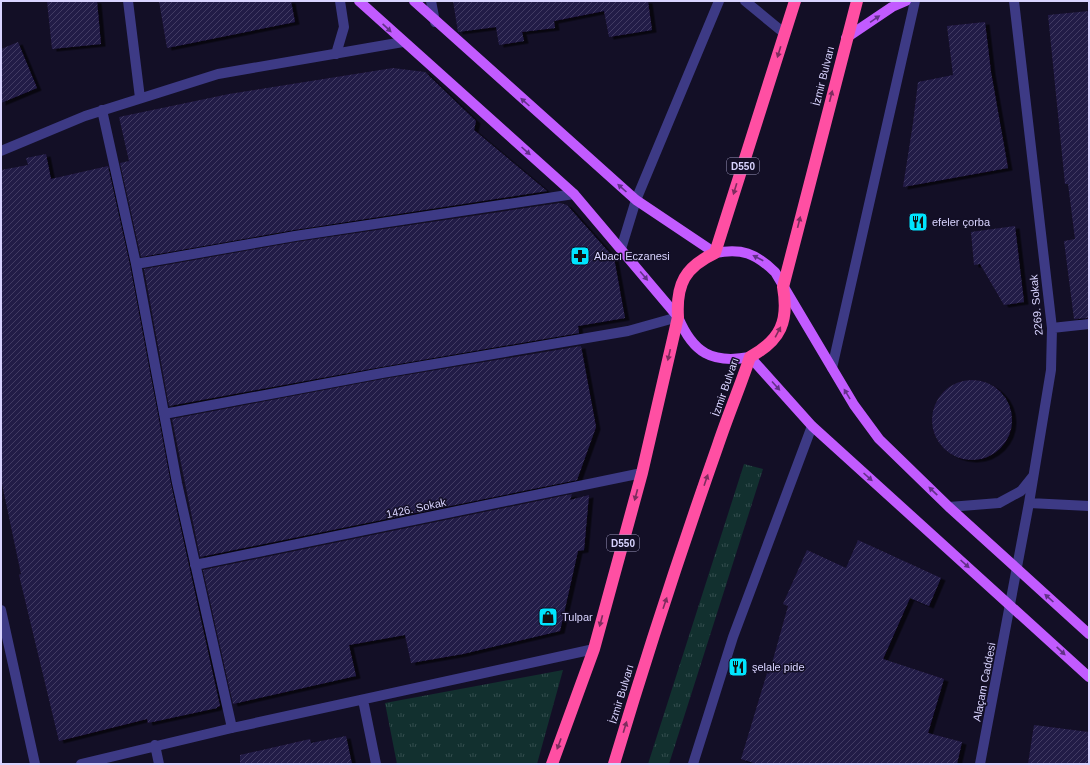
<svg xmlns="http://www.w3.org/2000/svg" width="1090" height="765" viewBox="0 0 1090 765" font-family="Helvetica,sans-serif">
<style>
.grass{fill:url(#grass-tufts)}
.building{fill:url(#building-hatch);filter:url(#shadow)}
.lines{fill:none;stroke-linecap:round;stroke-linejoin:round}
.minor{stroke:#3d3a85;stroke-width:10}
.major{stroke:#c25bff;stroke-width:10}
.highway{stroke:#ff4fa3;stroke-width:12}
.oneway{fill:#623188}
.oneway2{fill:#7d2c5e}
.labels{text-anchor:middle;stroke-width:3;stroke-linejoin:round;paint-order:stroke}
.shield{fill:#130f26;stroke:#9e99be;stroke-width:1}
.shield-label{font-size:10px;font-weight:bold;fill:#d9d4ff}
.street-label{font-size:11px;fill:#d9d4ff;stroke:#130f26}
.poi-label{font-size:11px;fill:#d9d4ff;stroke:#130f26;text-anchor:start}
</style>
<defs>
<pattern id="grass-tufts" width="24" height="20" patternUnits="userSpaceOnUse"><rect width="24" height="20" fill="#12302f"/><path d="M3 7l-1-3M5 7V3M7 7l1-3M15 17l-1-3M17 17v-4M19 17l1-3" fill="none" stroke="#344d4e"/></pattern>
<pattern id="building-hatch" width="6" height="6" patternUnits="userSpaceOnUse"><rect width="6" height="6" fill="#241b47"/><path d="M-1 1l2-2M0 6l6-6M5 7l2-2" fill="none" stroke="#433b63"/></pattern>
<filter id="shadow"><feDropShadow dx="4.5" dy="2.5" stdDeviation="0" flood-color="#0009"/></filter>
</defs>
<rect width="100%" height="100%" fill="#130f26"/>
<path class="grass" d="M744,464L763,469L669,764H648Z
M563,670L537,764H397L385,703Z"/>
<path class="building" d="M47,1H97L101,44L52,49Z
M159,1H291L295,22L167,48Z
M453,1H648L652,30L609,37L604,11L554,21L555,28L522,32L524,41L499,45L496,27L458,32Z
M1089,11V318L1074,319L1064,241L1075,239L1068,184H1065L1048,15Z
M985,22L991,72L1008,168L903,187L913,123L918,82L953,75L947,26Z
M18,42L37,88L1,103V49Z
M393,68L425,72L476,121L474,130L547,191L294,230L141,257L120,163L129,161L119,117L229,94Z
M46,154L51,179L108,166L130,265L171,484L220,706L217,707V708L148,723L147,719L59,741L19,575L21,574L1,479V170L28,165L26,158Z
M560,203L567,205L614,258L625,318L578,326L579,333L381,367L169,406L144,269L296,242Z
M1015,226L1024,302L1004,305L980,264L974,265L971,232Z
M581,346L596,427L577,480L200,557L172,419L383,379Z
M932 420a40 40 0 1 1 80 0a40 40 0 1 1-80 0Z
M572,494L570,500L589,495L584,550L578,551L560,631L463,654L411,663L405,635L349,645L356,676L233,704L203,570Z
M858,540L941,578L929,606L910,598L883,659L944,679L928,733L962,742L957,764H757L741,759L767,673L769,674L788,606L783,604L807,550L846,568Z
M1034,725L1089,732V764H1028Z
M346,736L352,764H240V755L310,739L311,743Z"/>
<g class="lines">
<path class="minor" d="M128,1L140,98
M431,1L435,22
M745,1L784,33
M336,54L344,27L340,1
M102,110L136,264
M1,151L85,116L218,74L403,42
M621,249L636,200L719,1
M1052,328L1089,324
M832,368L915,1
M164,414L382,373L628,331L678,317
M1029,503L1089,506
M949,507L999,503L1021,491L1033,476
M195,565L642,473
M1,610L35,764
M363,700L376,764
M232,728L177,483L136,264L295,236L574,194
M155,745L159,764
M81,764L232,728L594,649
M693,764L733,637L812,426
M980,764L1029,503L1051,370L1052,328L1014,1"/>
<path class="major" d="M359,1L574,194L678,317C693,353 712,364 750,357L812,426L1089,677
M414,1L636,200L715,253C742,248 755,253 775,272L854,405L879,439L949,507L1089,634
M846,38L892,7L906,1"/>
<path class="highway" d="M552,764L594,649L642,473L678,317C676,284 685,267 715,253L795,1
M614,764C646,657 681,550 718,445C728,415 740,387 750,357C781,340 789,321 783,287L857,1"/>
</g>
<defs><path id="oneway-solid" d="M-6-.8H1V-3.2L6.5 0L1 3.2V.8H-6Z"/></defs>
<g class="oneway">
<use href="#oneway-solid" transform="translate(875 19) rotate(-34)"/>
<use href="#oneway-solid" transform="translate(387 28) rotate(43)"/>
<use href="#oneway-solid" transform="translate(525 102) rotate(-138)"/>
<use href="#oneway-solid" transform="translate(526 151) rotate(42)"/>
<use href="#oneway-solid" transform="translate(622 188) rotate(-138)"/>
<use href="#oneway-solid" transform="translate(758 258) rotate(-152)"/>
<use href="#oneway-solid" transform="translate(644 276) rotate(50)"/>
<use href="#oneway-solid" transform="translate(776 386) rotate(48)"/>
<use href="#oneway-solid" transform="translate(847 394) rotate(-121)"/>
<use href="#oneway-solid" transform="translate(868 477) rotate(42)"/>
<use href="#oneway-solid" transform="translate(933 491) rotate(-136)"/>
<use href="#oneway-solid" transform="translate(965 564) rotate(42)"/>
<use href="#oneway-solid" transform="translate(1049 598) rotate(-138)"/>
<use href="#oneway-solid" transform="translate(1061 651) rotate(43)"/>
</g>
<g class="oneway2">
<use href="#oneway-solid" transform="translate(779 52) rotate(107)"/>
<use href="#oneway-solid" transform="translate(831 96) rotate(-76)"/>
<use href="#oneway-solid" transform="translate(735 189) rotate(107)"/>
<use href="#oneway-solid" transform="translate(799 222) rotate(-76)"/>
<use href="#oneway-solid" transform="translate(778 332) rotate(-62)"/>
<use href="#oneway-solid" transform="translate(669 355) rotate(103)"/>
<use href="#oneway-solid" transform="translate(706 480) rotate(-71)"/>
<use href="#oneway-solid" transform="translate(636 495) rotate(105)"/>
<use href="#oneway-solid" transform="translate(665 603) rotate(-71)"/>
<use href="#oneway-solid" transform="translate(601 621) rotate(105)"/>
<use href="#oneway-solid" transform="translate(625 727) rotate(-73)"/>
<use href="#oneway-solid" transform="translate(559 744) rotate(110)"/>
</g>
<defs>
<g id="restaurant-square" transform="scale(1)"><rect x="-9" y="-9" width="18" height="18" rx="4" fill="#00e5ff" stroke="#130f26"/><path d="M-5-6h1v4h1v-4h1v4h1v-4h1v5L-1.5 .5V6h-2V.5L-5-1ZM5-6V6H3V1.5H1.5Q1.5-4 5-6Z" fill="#111"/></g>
<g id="pharmacy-square" transform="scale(1)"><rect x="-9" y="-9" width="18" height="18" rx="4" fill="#00e5ff" stroke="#130f26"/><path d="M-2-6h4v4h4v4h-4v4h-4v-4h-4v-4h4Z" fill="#111"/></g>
<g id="shop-square" transform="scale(1)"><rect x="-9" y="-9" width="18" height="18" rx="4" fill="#00e5ff" stroke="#130f26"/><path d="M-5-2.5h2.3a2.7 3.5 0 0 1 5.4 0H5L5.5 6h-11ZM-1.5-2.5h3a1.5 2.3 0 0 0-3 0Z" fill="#111"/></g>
</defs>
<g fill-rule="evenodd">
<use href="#restaurant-square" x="918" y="222"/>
<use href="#pharmacy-square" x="580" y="256"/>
<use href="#shop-square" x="548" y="617"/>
<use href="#restaurant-square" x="738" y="667"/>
</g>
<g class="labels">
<g class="shield">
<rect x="727" y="158" width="32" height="16" rx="3"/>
<rect x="607" y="535" width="32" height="16" rx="3"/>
</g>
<g class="shield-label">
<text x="743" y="170">D550</text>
<text x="623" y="547">D550</text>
</g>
<g class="street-label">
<text transform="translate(823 76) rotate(-76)" y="4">İzmir Bulvarı</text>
<text transform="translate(1036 305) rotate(-95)" y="4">2269. Sokak</text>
<text transform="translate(725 387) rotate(-71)" y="4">İzmir Bulvarı</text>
<text transform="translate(416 508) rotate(-12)" y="4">1426. Sokak</text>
<text transform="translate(984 682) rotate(-79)" y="4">Alaçam Caddesi</text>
<text transform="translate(621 694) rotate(-73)" y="4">İzmir Bulvarı</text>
</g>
<g class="poi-label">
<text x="932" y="226">efeler çorba</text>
<text x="594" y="260">Abacı Eczanesi</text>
<text x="562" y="621">Tulpar</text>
<text x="752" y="671">şelale pide</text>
</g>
</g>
<rect width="1090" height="765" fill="none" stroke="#d9d4ff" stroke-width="4"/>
</svg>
